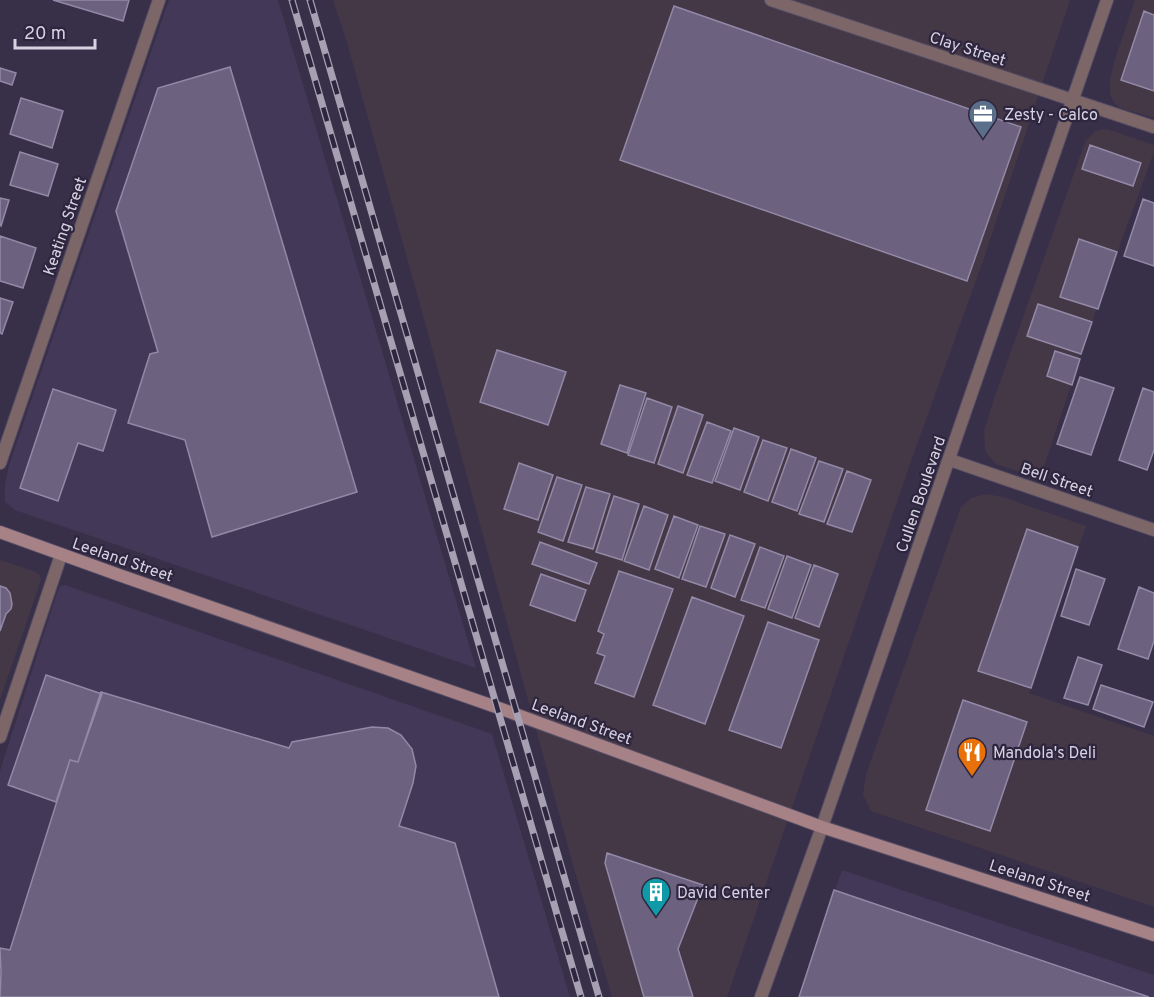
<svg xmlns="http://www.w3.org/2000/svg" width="1154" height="997" viewBox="0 0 1154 997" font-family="Overpass,sans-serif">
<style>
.commercial{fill:#443746}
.built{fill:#433857}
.building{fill:#6c627f;stroke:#9289a7;stroke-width:1.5}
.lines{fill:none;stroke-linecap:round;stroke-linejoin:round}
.minor-casing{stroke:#554d65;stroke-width:14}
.tertiary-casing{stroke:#554d65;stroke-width:14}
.secondary-casing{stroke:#554d65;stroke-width:14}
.minor{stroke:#7d6668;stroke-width:12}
.tertiary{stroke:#7d6668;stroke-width:12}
.secondary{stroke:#a68185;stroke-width:12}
.rail-casing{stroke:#a6a0b2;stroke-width:7}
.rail{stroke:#2e263e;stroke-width:4.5;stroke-dasharray:14;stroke-linecap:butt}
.labels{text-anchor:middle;stroke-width:4.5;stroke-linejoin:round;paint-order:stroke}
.street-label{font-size:16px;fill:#d8d3e3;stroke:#2e263e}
.poi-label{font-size:16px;fill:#d8d3e3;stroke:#2e263e;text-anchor:start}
</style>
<rect width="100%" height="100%" fill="#383049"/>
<path class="commercial" d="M333,0H1070L983,261L909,467L727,997H612L573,865L424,319L346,39Z
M1135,0H1154V118L1120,108L1114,102L1110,94V79L1115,59Z
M1107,129L1154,145V152L1092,322L1040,479L996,464L985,451L984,431L993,402L1085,142L1095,131Z
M986,494L1003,497L1086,526L1029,693L1154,736V907L871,811L863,795L866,774L961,507L971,498Z
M0,560L33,571L39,574L41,580L0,700Z"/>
<path class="built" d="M169,0H278L476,668L15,510L5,502V484L9,465Z
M65,585L492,734L570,997H0V771L57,593L60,586Z
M842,870L1154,975V997H799Z"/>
<path class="building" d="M53,0H129L123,21Z
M674,6L1021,127L967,281L620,160Z
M1144,11L1154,15V91L1121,80Z
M230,67L357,492L212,537L185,440L128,423L150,354L158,352L116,211L158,88Z
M0,68L16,73L12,85L0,81Z
M21,98L63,111L52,148L10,134Z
M1090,145L1141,163L1133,186L1082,169Z
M20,152L58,164L48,196L10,185Z
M0,198L9,200L1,226L0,225Z
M1143,199L1154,203V266L1124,256Z
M0,236L36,248L23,288L0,281Z
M1079,239L1117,252L1098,309L1060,297Z
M0,298L13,302L2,334L0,333Z
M1038,304L1092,322L1081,354L1027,336Z
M497,350L566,372L548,425L480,402Z
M1055,351L1080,359L1072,385L1047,376Z
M1080,377L1114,388L1091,455L1057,444Z
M620,385L646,393L627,453L601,444Z
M1143,388L1154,392V450L1147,470L1119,460Z
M53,389L116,410L103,451L78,443L58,501L20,488Z
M647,398L672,407L654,463L628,455Z
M678,406L703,415L683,473L658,464Z
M707,422L731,431L712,483L687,475Z
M734,428L759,437L740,490L715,481Z
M763,440L787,448L768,501L744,492Z
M791,449L816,458L797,511L772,502Z
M819,461L843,469L824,522L799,514Z
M519,463L553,475L538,520L504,509Z
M847,471L871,480L852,532L827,524Z
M557,477L582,485L563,541L538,532Z
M586,487L610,494L593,549L568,542Z
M614,496L639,504L622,560L596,552Z
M644,506L668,515L649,570L624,561Z
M674,516L698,525L679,578L655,569Z
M700,526L725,534L706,587L682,579Z
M1027,529L1078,547L1031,688L978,671Z
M730,535L755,544L735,597L711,588Z
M540,542L597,563L589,584L532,564Z
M760,547L784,556L765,608L741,600Z
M787,556L811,565L792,618L768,609Z
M814,565L838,574L819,627L795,618Z
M1076,569L1105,579L1089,625L1061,616Z
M619,571L673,589L634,697L595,683L605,656L597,653L604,634L598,631Z
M541,574L586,590L575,621L530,605Z
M0,586L6,588L10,593L12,604L11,609L6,614L0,631Z
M1139,587L1154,593V641L1148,659L1118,649Z
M692,597L744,616L705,724L653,705Z
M768,622L819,640L781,748L729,730Z
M1078,657L1102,665L1088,705L1064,698Z
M46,675L102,694L78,762L70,760L56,802L8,785Z
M1101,685L1153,702L1144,727L1093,709Z
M101,692L289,748L292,742L372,727L388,728L401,735L412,749L416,766L413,783L399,826L455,843L499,997H0L1,973L0,948L10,950L70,760L78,762Z
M963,700L1027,722L990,831L926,810Z
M607,853L703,885L678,949L693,997H644L605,863Z
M834,890L1149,997H799Z"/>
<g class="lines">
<g class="minor-casing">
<path id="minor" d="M771,0L1154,127
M950,460L1154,530
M0,463L159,0
M0,737L61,555"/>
</g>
<g class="tertiary-casing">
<path id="tertiary" d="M761,997L822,827L1107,0"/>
</g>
<g class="secondary-casing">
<path id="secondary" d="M0,532L119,575L496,707L822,827L1154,935"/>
</g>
<use href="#minor" class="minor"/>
<use href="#tertiary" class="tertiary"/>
<use href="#secondary" class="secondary"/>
<g class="rail-casing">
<path id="rail" d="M292,0L581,997
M310,0L599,997"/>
</g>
<use href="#rail" class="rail"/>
</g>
<defs>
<g id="office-pin" transform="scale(1.5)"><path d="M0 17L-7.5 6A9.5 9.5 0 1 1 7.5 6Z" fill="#5c6f8a" stroke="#2e263e"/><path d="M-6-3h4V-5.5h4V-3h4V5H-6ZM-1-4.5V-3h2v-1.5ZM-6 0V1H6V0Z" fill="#fff"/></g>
<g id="restaurant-pin" transform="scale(1.5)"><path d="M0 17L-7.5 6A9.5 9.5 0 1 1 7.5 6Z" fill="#e8710a" stroke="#2e263e"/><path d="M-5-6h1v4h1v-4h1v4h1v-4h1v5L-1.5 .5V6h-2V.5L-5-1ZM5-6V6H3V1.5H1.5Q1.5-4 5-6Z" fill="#fff"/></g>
<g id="building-pin" transform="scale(1.5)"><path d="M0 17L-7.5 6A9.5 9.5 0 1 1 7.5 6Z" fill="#0f9aa8" stroke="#2e263e"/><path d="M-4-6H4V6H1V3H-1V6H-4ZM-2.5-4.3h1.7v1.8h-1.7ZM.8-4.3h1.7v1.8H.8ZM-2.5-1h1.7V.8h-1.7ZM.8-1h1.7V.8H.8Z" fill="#fff"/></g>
</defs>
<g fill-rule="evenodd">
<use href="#office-pin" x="983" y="114"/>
<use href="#restaurant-pin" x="972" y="752"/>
<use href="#building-pin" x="656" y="892"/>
</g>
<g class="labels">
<g class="street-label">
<text transform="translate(968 48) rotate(18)" y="6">Clay Street</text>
<text transform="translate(64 226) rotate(-71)" y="6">Keating Street</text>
<text transform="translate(1057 479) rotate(19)" y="6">Bell Street</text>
<text transform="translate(920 494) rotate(-71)" y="6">Cullen Boulevard</text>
<text transform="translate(123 559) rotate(19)" y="6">Leeland Street</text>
<text transform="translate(582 721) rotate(20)" y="6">Leeland Street</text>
<text transform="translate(1040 880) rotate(18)" y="6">Leeland Street</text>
</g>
<g class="poi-label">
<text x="1004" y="120">Zesty - Calco</text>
<text x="993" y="758">Mandola's Deli</text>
<text x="677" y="898">David Center</text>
</g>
</g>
<path d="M15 39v9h80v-9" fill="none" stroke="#d8d3e3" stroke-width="3"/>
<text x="24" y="39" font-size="18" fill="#d8d3e3" stroke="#2e263e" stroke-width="4.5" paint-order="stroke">20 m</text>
</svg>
